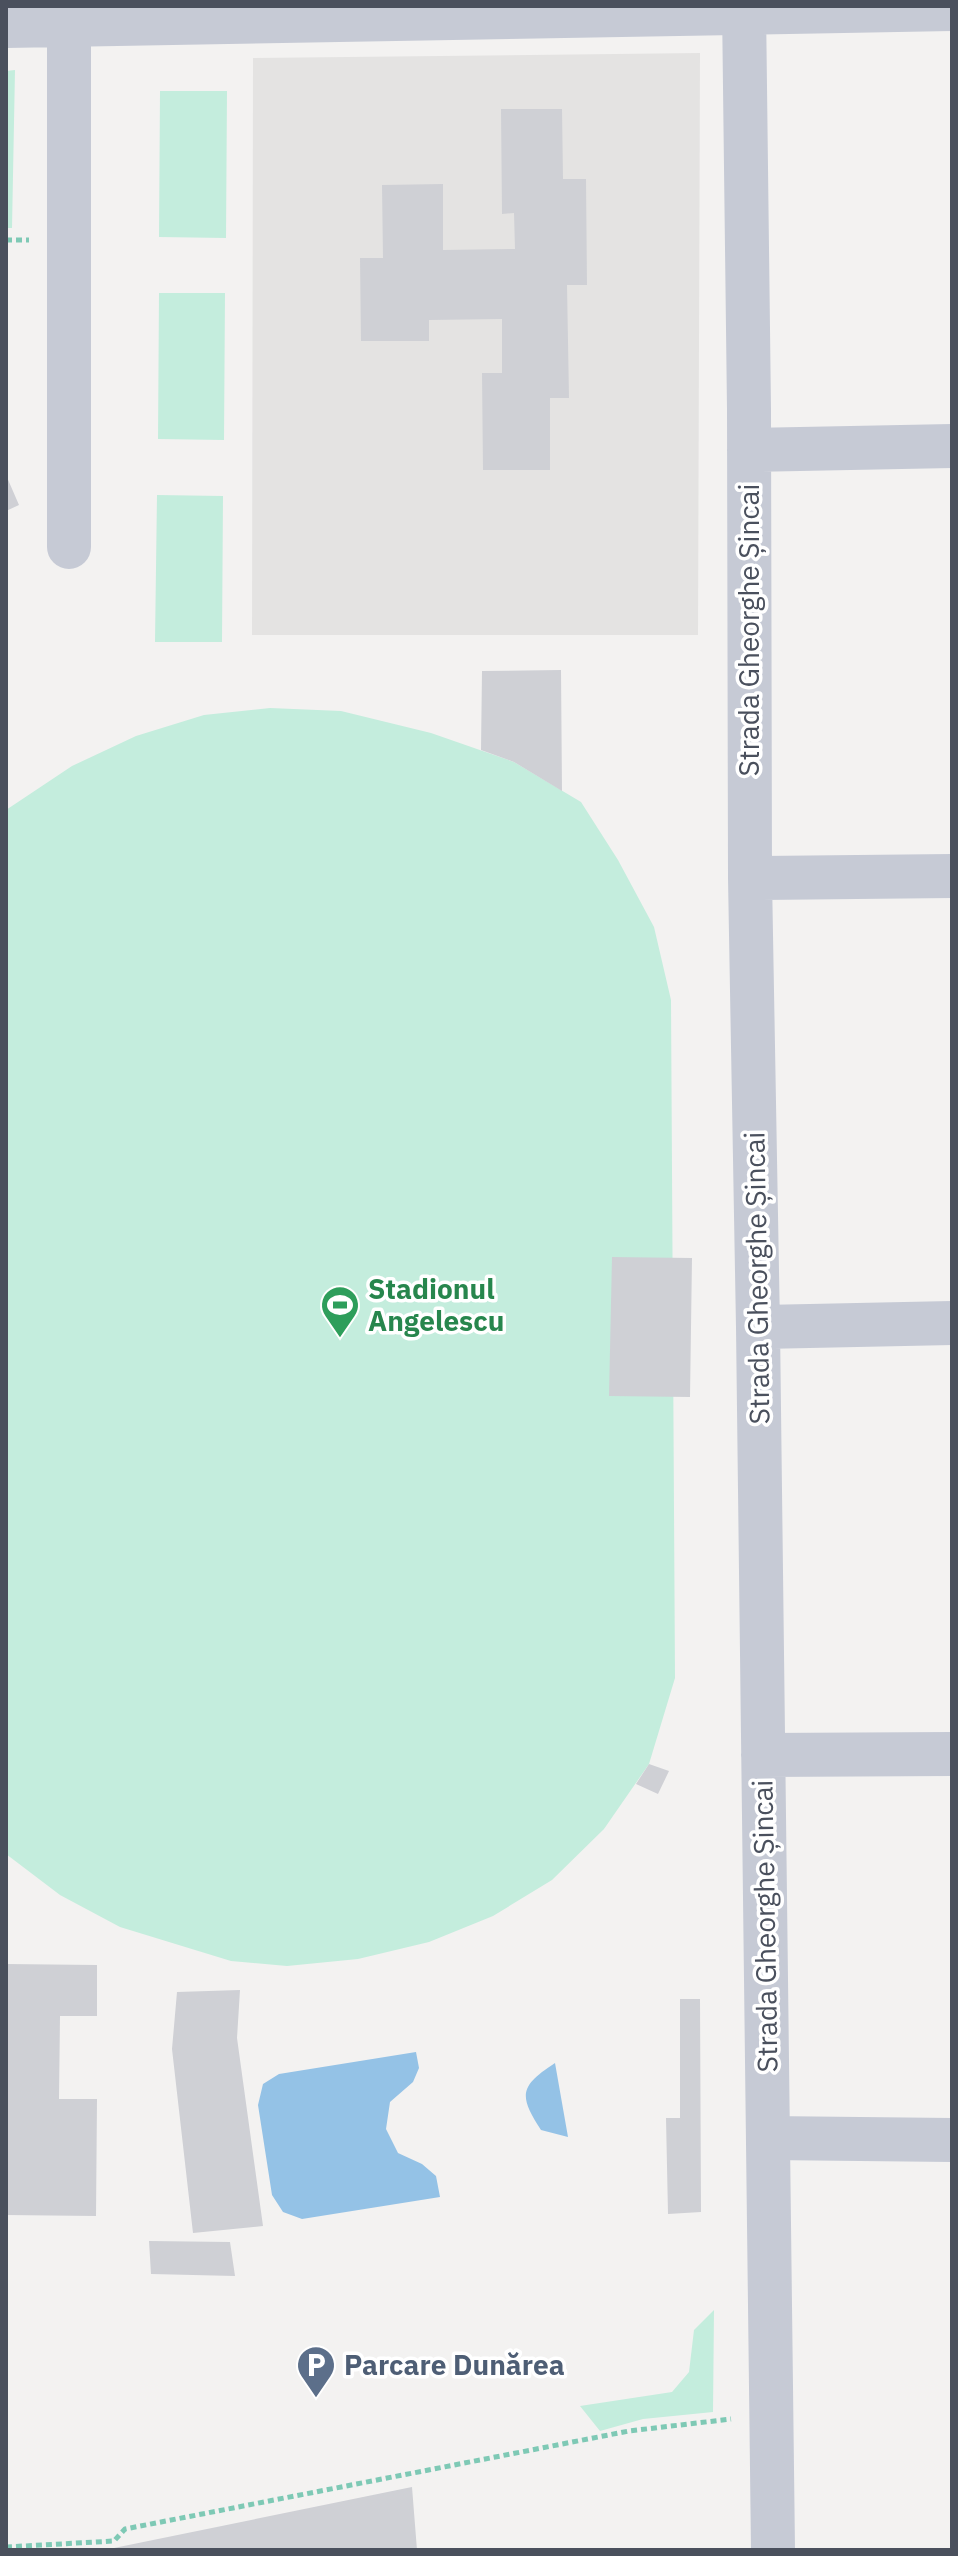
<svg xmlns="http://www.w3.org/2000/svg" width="958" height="2556" viewBox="0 0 958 2556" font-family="'IBM Plex Sans',sans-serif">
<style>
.education{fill:#e4e3e2}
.green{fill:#c4eddd}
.water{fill:#94c2e6}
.building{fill:#cfd0d5}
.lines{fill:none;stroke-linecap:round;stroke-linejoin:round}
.path{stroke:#7ec9b5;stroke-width:5;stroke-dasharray:6 4;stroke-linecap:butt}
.minor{stroke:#c6cad5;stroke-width:44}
.labels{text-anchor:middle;stroke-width:7;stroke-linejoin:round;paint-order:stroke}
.street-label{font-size:28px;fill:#4a505d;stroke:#fff}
.leisure-label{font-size:28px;font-weight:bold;fill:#27864d;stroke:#fff;text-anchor:start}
.service-label{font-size:28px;font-weight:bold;fill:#4e5e75;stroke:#fff;text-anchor:start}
</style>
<rect width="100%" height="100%" fill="#f3f2f1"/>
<path class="education" d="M700,53L698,635H252L253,58Z"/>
<path class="green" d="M15,70L12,228H6V71Z
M160,91H227L226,238L159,237Z
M159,293H225L224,440L158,439Z
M157,495L223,496L222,642H155Z
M270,708L341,711L431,733L514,762L581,802L618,860L654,927L671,1000L675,1678L649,1764L604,1829L552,1880L493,1916L429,1942L358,1959L287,1966L231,1961L120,1927L60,1895L6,1854V810L72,766L136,736L204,715Z
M714,2310L713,2412L643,2419L600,2431L580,2406L672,2392L689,2372L694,2330Z"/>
<path class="water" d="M416,2052L419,2068L413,2082L390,2102L386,2129L398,2153L422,2164L436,2176L440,2197L302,2219L283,2212L272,2195L258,2105L263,2084L279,2074Z
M555,2063L568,2137L541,2130C518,2095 520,2086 555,2063Z"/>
<path class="building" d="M501,109H562L563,179H586L587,285H567L569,398H550V470H483L482,373H502V319L429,320V341H361L360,258H383L382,185L443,184V250L515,249L514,213L502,214Z
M6,475L19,505L6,511Z
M561,670L562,791L514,762L481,750L482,671Z
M612,1257L692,1258L690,1397L609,1396Z
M649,1764L669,1771L658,1794L636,1784Z
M6,1964L97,1965V2016H60L59,2099H97L96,2216L6,2215Z
M240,1990L237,2038L263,2226L193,2233L172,2049L177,1992Z
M680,1999H700L701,2212L668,2214L666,2118H680Z
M149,2241L230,2242L235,2276L151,2274Z
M412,2487L417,2550H114V2548Z"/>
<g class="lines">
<path class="path" d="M6,240H29
M6,2547L114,2541L125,2529L629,2431L731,2419"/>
<path class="minor" d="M744,6L749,409L750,878L758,1327L773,2550
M6,26L952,9
M749,450L952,446
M69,547V6
M750,878L952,876
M758,1327L952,1323
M763,1755L952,1754
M768,2138L952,2140"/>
</g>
<defs>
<g id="stadium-pin" transform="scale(2)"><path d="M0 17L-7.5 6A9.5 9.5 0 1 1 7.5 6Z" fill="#2e9e5b" stroke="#fff"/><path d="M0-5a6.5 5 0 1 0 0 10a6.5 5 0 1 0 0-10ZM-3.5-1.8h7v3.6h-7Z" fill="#fff"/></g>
<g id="parking-pin" transform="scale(2)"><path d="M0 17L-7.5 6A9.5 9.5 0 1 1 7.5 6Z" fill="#5c6f8a" stroke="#fff"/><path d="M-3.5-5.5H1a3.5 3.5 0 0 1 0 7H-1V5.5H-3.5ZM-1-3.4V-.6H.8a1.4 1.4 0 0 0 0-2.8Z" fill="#fff"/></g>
</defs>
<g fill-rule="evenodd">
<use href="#stadium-pin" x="340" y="1305"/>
<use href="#parking-pin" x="316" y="2365"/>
</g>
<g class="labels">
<g class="street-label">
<text transform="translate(749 630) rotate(-90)" y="10">Strada Gheorghe Șincai</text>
<text transform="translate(757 1278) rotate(-91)" y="10">Strada Gheorghe Șincai</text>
<text transform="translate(765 1926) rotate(-91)" y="10">Strada Gheorghe Șincai</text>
</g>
<g class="leisure-label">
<text x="368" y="1299">Stadionul<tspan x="368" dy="32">Angelescu</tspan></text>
</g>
<g class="service-label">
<text x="344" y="2375">Parcare Dunărea</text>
</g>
</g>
<rect width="958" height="2556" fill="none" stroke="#4a505d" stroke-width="16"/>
</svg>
